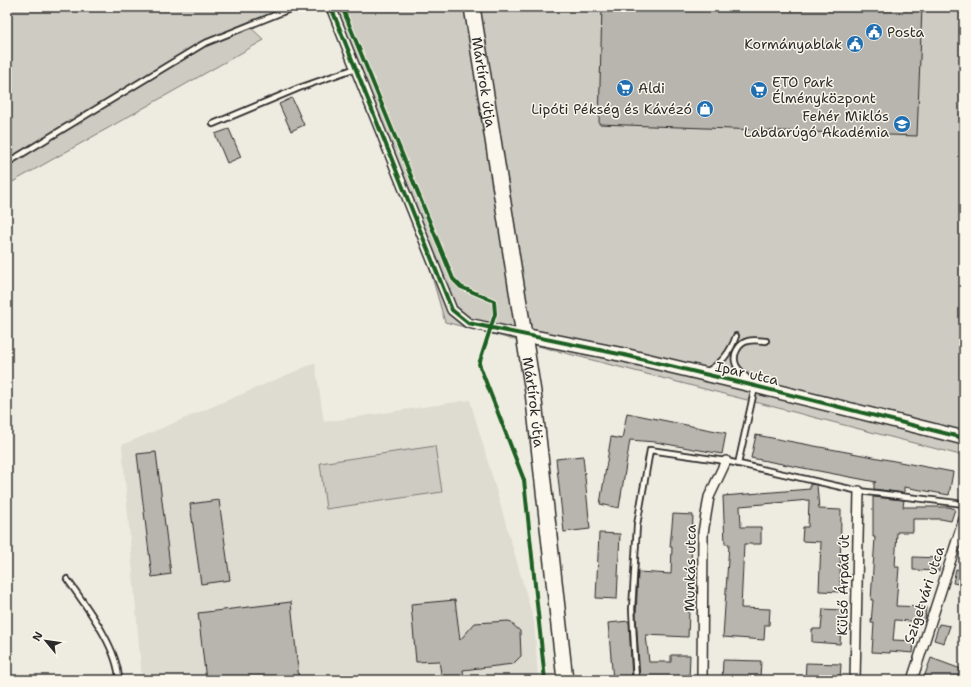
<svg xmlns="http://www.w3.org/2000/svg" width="971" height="687" viewBox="0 0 971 687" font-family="'Shantell Sans',sans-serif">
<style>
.built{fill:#dedbd1}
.green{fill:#cecbc2;stroke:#7c7b76}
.building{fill:#b8b5ae;stroke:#2b2b2b}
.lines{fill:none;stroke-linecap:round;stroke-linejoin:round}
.lane-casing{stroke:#2b2b2b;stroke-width:8}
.street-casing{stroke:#2b2b2b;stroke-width:12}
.secondary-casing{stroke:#2b2b2b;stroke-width:16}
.primary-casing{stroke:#2b2b2b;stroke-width:18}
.lane{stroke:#fbf7ec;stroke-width:4.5}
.street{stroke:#fbf7ec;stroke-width:9}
.secondary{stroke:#fbf7ec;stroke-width:13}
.primary{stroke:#fbf7ec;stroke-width:15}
.cycleway-casing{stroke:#fbf7ec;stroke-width:6}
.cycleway{stroke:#1b5e20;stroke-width:4}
.labels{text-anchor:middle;stroke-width:3;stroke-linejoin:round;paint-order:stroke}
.poi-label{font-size:14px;fill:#2b2b2b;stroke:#fbf7ec;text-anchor:start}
.street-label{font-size:14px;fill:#2b2b2b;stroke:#fbf7ec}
</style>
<rect width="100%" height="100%" fill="#eeebe0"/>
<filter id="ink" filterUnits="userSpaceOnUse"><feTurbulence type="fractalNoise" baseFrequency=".025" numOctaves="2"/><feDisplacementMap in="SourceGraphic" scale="8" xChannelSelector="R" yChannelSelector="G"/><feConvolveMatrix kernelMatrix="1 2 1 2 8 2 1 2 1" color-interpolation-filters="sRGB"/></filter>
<g filter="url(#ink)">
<path class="built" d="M315,363L324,422L470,400L534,621L538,680H142L122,445Z"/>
<path class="green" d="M7,7H302L249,26L264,40L9,184L7,181Z
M331,7H964V456L445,322L416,221Z
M435,446L442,492L326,509L320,463Z"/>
<path class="building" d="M602,7H922L917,136L599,124Z
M292,98L304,125L291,131L279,104Z
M229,129L241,157L227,163L215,134Z
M627,413L726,433L722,454L655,442L630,440L619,508L600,504L611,437L622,439Z
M756,435L953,472L949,495L904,487V493L874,489V483L876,482L751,458Z
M156,452L171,574L152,577L137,454Z
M583,456L590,529L564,532L556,459Z
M810,484L817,485L819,509L841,510L840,592L819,591L821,542L802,541L803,527H808L809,500L740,506L741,527H761V544H744L741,608L770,609L769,625H765L764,640L723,637L729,544H725L723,496L810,489Z
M873,497L904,500L903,507H949L955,509L951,521L941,519H913V532H897L895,567H899L896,606L926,607L925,622L895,620L893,640L914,641L913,653L890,651V653L872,652L874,623H871L873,600H871L875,537H873Z
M219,500L230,580L201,584L190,504Z
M673,514L693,515L688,637L646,635L649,662H671V655H690L689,680H640L636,616L638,572L671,574L672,547H670Z
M599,533L620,534L617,599L596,598Z
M913,557L940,558L939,571L913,570Z
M956,569L964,571V585L953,583Z
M455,600L460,640L475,623L509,621L520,631L521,656L513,664L463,670L464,680H442L439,661L416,662L411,604Z
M291,602L299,680H206L198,613Z
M823,609L842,610L840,644L812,642V629H821Z
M629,621L632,680H613L608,623Z
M939,624L950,626L944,643L934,640Z
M931,658L961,669L957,680H923Z
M723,660L761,661L760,678L745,677V680H722Z
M806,663L841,664L840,680H805Z"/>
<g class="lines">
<g class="lane-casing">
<path id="lane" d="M213,124L299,88L356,68
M7,163L203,44L295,7
M706,372C722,363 730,353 736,336
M751,382C747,377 739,371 736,365C734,360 734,355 737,350C743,338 754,340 766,341
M738,464L755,387
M67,579C85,605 118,647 119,680
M636,680L632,609L637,525L650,450L726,461L859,491L964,504"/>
</g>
<g class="street-casing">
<path id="street" d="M331,7L452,310L468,323L524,335
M702,680L703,533L709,497L726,461
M855,680L859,491
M912,680L964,519"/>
</g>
<g class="secondary-casing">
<path id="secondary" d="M524,335L624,355L755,386L964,438"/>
</g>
<g class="primary-casing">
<g id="primary">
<path id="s1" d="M472,7L533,392L565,680"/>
</g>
</g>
<use href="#lane" class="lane"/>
<use href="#street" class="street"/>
<use href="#secondary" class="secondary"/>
<use href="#primary" class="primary"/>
<g class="cycleway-casing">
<path id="cycleway" d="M331,7L452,310L468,323L624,355L755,386L964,438
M342,7L453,279L461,287L494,301L495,314L479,364L524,480L545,680"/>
</g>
<use href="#cycleway" class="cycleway"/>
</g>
</g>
<defs>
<g id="civic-disc" transform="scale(0.9)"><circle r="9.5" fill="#1f6fb2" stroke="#fbf7ec"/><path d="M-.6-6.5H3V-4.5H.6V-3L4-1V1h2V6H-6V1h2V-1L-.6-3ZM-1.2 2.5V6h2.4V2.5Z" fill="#fff"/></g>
<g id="supermarket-disc" transform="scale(0.9)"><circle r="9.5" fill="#1f6fb2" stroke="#fbf7ec"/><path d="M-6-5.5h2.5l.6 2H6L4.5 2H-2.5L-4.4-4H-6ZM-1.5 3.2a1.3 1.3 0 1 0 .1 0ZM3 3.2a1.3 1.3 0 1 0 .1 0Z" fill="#fff"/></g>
<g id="shop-disc" transform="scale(0.9)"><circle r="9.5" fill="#1f6fb2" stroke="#fbf7ec"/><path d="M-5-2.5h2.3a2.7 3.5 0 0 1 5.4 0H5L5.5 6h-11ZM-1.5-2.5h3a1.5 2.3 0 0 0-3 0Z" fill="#fff"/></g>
<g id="school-disc" transform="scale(0.9)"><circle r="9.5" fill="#1f6fb2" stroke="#fbf7ec"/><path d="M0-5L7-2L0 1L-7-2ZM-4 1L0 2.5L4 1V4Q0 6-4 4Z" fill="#fff"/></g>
</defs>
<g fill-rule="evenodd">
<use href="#civic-disc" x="874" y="32"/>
<use href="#civic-disc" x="855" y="44"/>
<use href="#supermarket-disc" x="625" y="88"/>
<use href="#supermarket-disc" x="759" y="90"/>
<use href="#shop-disc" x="705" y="109"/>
<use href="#school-disc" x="902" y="124"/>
</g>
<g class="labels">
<g class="poi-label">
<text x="887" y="37">Posta</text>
<text x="842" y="49" text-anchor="end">Kormányablak</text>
<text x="772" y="87">ETO Park<tspan x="772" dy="16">Élményközpont</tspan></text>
<text x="638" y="93">Aldi</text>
<text x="692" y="114" text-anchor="end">Lipóti Pékség és Kávézó</text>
<text x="889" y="121" text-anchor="end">Fehér Miklós<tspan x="889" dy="16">Labdarúgó Akadémia</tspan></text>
</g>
<g class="street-label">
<text dy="5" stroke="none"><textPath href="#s1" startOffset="76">Mártírok útja</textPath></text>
<text transform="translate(747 373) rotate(13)" y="5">Ipar utca</text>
<text dy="5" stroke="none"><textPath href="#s1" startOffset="400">Mártírok útja</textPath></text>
<text transform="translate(690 568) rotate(-89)" y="5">Munkás utca</text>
<text transform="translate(843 585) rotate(-89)" y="5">Külső Árpád út</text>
<text transform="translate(924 595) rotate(-72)" y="5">Szigetvári utca</text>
</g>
</g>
<rect width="971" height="687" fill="none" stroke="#fbf7ec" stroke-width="24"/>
<rect x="12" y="12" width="947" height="663" fill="none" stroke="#2b2b2b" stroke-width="1.5" filter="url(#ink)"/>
<g transform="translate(46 641) rotate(299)" stroke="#fbf7ec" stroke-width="3" paint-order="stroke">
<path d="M0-3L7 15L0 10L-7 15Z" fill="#2b2b2b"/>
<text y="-6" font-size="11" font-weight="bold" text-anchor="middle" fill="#2b2b2b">N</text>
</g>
</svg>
